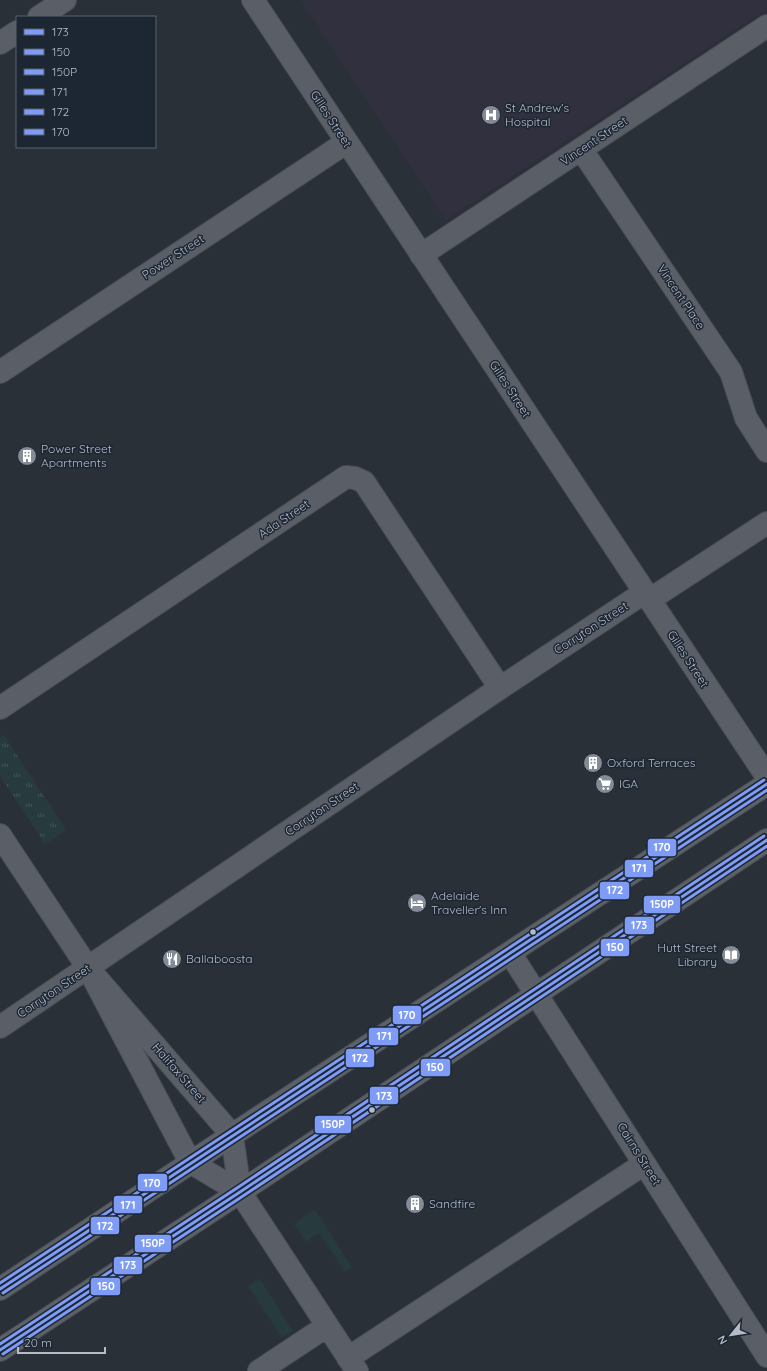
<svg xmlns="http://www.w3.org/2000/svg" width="767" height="1371" viewBox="0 0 767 1371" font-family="Quicksand,sans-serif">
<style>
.medical{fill:#31303e}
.grass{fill:url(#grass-tufts)}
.garden{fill:#273a3e}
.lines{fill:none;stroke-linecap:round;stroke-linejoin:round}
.minor-casing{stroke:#484c53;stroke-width:24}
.major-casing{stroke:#484c55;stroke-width:24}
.minor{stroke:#5a5e66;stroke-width:22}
.major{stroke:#5c6168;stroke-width:22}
.bus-1-casing{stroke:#1d2633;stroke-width:6}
.bus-2-casing{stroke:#1d2633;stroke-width:6}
.bus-3-casing{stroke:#1d2633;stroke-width:6}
.bus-4-casing{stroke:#1d2633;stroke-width:6}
.bus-5-casing{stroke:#1d2633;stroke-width:6}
.bus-6-casing{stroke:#1d2633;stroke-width:6}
.bus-1{stroke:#7e9cf6;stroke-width:3}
.bus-2{stroke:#7e9cf6;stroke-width:3}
.bus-3{stroke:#7e9cf6;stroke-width:3}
.bus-4{stroke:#7e9cf6;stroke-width:3}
.bus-5{stroke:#7e9cf6;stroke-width:3}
.bus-6{stroke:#7e9cf6;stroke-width:3}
.bus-dot{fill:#b4bcc9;stroke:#1d2633;stroke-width:1.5}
.labels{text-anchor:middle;stroke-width:3;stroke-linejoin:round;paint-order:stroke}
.poi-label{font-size:12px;fill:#b4bcc9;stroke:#1d2633;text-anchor:start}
.street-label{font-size:12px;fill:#b4bcc9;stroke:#1d2633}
.line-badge{stroke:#1d2633;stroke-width:1.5}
.badge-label{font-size:11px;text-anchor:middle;font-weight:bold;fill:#fff}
</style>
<defs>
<pattern id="grass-tufts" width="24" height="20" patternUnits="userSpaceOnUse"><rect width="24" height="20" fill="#273a3e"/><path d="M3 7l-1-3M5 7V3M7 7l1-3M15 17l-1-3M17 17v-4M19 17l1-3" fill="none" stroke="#445559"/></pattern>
</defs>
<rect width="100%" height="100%" fill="#2a3038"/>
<path class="medical" d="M301,0H767V9L446,220Z"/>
<path class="grass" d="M4,735L66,830L45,844L0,776V737Z"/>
<path class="garden" d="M315,1210L352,1267L345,1272L319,1233L306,1242L294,1224Z
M260,1279L293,1331L282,1338L248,1286Z"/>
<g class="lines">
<g class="minor-casing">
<path id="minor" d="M253,0L767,777
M39,17L65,0
M0,43L17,32
M581,149L731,372L746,418L767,451
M421,255L767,26
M0,372L347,142
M649,600L767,523
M0,708L346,477L355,478L364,482L500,688
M0,835L88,968L190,1162L240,1192
M510,953L767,1356
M88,968L232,1135L240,1192L357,1371
M0,1027L500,688L645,592
M348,1358L644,1164
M259,1371L327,1326"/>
</g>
<g class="major-casing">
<path id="major" d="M0,1289L258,1118L767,784
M0,1350L240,1192L767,840"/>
</g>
<use href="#minor" class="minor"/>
<use href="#major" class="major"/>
<g class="bus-1-casing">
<path id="bus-1" d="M0,1350L240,1192L767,840"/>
</g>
<g class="bus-2-casing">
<path id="bus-2" d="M3,1354L243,1196L767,846"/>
</g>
<g class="bus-3-casing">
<path id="bus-3" d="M0,1344L237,1188L764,836"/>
</g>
<g class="bus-4-casing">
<path id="bus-4" d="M0,1289L767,784"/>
</g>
<g class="bus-5-casing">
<path id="bus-5" d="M3,1293L767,790"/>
</g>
<g class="bus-6-casing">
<path id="bus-6" d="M0,1283L764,780"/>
</g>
<use href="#bus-1" class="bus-1"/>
<use href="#bus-2" class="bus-2"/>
<use href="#bus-3" class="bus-3"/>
<use href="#bus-4" class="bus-4"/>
<use href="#bus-5" class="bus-5"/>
<use href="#bus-6" class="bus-6"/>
</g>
<defs>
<g id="hospital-disc" transform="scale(1)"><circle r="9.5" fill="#848b96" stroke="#1d2633"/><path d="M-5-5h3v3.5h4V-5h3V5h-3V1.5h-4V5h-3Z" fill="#fff"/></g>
<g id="building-disc" transform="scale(1)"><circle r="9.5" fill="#848b96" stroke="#1d2633"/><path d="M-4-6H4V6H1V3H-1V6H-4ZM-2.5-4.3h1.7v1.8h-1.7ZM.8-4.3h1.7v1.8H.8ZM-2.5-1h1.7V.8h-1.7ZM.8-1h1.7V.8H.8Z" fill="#fff"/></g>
<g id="supermarket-disc" transform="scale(1)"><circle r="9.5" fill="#848b96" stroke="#1d2633"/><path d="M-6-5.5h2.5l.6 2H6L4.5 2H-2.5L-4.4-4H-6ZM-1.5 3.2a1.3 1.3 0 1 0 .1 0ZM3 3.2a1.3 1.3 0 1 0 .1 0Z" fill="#fff"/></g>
<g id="hotel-disc" transform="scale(1)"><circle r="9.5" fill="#848b96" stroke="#1d2633"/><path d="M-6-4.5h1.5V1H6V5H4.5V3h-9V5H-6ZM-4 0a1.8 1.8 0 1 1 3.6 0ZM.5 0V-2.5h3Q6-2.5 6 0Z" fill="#fff"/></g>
<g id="library-disc" transform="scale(1)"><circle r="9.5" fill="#848b96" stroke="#1d2633"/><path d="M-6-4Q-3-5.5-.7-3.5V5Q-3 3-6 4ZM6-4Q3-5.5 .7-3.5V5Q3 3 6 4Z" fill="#fff"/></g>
<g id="restaurant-disc" transform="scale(1)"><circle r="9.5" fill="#848b96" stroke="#1d2633"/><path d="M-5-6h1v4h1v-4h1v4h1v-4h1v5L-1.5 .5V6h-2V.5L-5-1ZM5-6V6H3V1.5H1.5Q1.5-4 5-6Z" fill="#fff"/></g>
</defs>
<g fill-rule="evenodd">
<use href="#hospital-disc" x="491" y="115"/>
<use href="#building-disc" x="27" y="456"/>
<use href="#building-disc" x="593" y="763"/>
<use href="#supermarket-disc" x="605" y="784"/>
<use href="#hotel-disc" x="417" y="903"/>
<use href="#library-disc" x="731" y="955"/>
<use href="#restaurant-disc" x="172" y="959"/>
<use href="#building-disc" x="415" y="1204"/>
</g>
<g class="bus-dot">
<circle cx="533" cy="932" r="3.5"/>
<circle cx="372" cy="1110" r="3.5"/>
</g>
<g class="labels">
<g class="poi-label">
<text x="505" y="112">St Andrew’s<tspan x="505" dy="14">Hospital</tspan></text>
<text x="41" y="453">Power Street<tspan x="41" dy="14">Apartments</tspan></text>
<text x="607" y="767">Oxford Terraces</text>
<text x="619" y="788">IGA</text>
<text x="431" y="900">Adelaide<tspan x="431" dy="14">Traveller's Inn</tspan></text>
<text x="717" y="952" text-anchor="end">Hutt Street<tspan x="717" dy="14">Library</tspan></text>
<text x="186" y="963">Ballaboosta</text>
<text x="429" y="1208">Sandfire</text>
</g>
<g class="street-label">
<text transform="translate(331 119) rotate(57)" y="4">Gilles Street</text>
<text transform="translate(594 141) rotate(-34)" y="4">Vincent Street</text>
<text transform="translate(173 257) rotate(-33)" y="4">Power Street</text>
<text transform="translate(681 297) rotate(56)" y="4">Vincent Place</text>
<text transform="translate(510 389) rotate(57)" y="4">Gilles Street</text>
<text transform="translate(284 519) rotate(-34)" y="4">Ada Street</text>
<text transform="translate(591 628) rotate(-33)" y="4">Corryton Street</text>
<text transform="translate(688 659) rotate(57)" y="4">Gilles Street</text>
<text transform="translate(322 809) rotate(-34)" y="4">Corryton Street</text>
<text transform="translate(54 991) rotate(-34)" y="4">Corryton Street</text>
<text transform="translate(179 1073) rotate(49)" y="4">Halifax Street</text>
<text transform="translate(639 1154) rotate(58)" y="4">Cairns Street</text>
</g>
</g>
<g class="line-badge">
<rect x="647" y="838" width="30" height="19" rx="4" fill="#7e9cf6"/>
<rect x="624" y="859" width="30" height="19" rx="4" fill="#7e9cf6"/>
<rect x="599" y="881" width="31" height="19" rx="4" fill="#7e9cf6"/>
<rect x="643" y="895" width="38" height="19" rx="4" fill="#7e9cf6"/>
<rect x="624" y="916" width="31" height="19" rx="4" fill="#7e9cf6"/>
<rect x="600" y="938" width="30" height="19" rx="4" fill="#7e9cf6"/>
<rect x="392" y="1005" width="30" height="20" rx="4" fill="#7e9cf6"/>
<rect x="368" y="1027" width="31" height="19" rx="4" fill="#7e9cf6"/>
<rect x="345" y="1048" width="30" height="20" rx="4" fill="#7e9cf6"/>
<rect x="420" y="1058" width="31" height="19" rx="4" fill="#7e9cf6"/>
<rect x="369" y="1086" width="30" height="19" rx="4" fill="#7e9cf6"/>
<rect x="314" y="1115" width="38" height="19" rx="4" fill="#7e9cf6"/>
<rect x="137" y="1173" width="31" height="19" rx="4" fill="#7e9cf6"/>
<rect x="113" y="1195" width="30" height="19" rx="4" fill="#7e9cf6"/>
<rect x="90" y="1216" width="30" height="19" rx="4" fill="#7e9cf6"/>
<rect x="134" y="1234" width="38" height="19" rx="4" fill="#7e9cf6"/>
<rect x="113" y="1256" width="30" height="19" rx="4" fill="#7e9cf6"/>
<rect x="90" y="1277" width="31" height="19" rx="4" fill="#7e9cf6"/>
</g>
<g class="badge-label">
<text x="662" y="851">170</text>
<text x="639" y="872">171</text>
<text x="615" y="894">172</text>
<text x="662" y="908">150P</text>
<text x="639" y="929">173</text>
<text x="615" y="951">150</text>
<text x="407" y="1019">170</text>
<text x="384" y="1040">171</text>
<text x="360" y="1062">172</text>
<text x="435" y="1071">150</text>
<text x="384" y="1100">173</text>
<text x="333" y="1128">150P</text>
<text x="152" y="1187">170</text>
<text x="128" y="1209">171</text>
<text x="105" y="1230">172</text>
<text x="153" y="1247">150P</text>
<text x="128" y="1269">173</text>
<text x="106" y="1290">150</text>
</g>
<rect x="16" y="16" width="140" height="132" fill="#1d2633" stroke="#59626f"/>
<rect x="24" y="29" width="20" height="6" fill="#7e9cf6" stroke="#59626f"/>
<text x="52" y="36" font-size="12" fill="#b4bcc9">173</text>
<rect x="24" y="49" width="20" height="6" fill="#7e9cf6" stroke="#59626f"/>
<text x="52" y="56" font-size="12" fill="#b4bcc9">150</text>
<rect x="24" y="69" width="20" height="6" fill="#7e9cf6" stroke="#59626f"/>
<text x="52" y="76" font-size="12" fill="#b4bcc9">150P</text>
<rect x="24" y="89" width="20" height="6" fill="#7e9cf6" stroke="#59626f"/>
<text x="52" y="96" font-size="12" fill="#b4bcc9">171</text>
<rect x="24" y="109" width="20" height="6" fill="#7e9cf6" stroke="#59626f"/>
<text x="52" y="116" font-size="12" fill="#b4bcc9">172</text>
<rect x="24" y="129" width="20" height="6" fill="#7e9cf6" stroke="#59626f"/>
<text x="52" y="136" font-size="12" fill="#b4bcc9">170</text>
<g transform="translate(731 1335) rotate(240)" stroke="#1d2633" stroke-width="3" paint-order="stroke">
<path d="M0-3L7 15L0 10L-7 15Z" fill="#b4bcc9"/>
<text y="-6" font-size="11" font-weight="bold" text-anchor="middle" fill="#b4bcc9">N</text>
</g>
<path d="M18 1347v6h87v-6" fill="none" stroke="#b4bcc9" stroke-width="2"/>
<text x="24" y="1347" font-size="12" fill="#b4bcc9" stroke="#1d2633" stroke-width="3" paint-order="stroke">20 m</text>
</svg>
